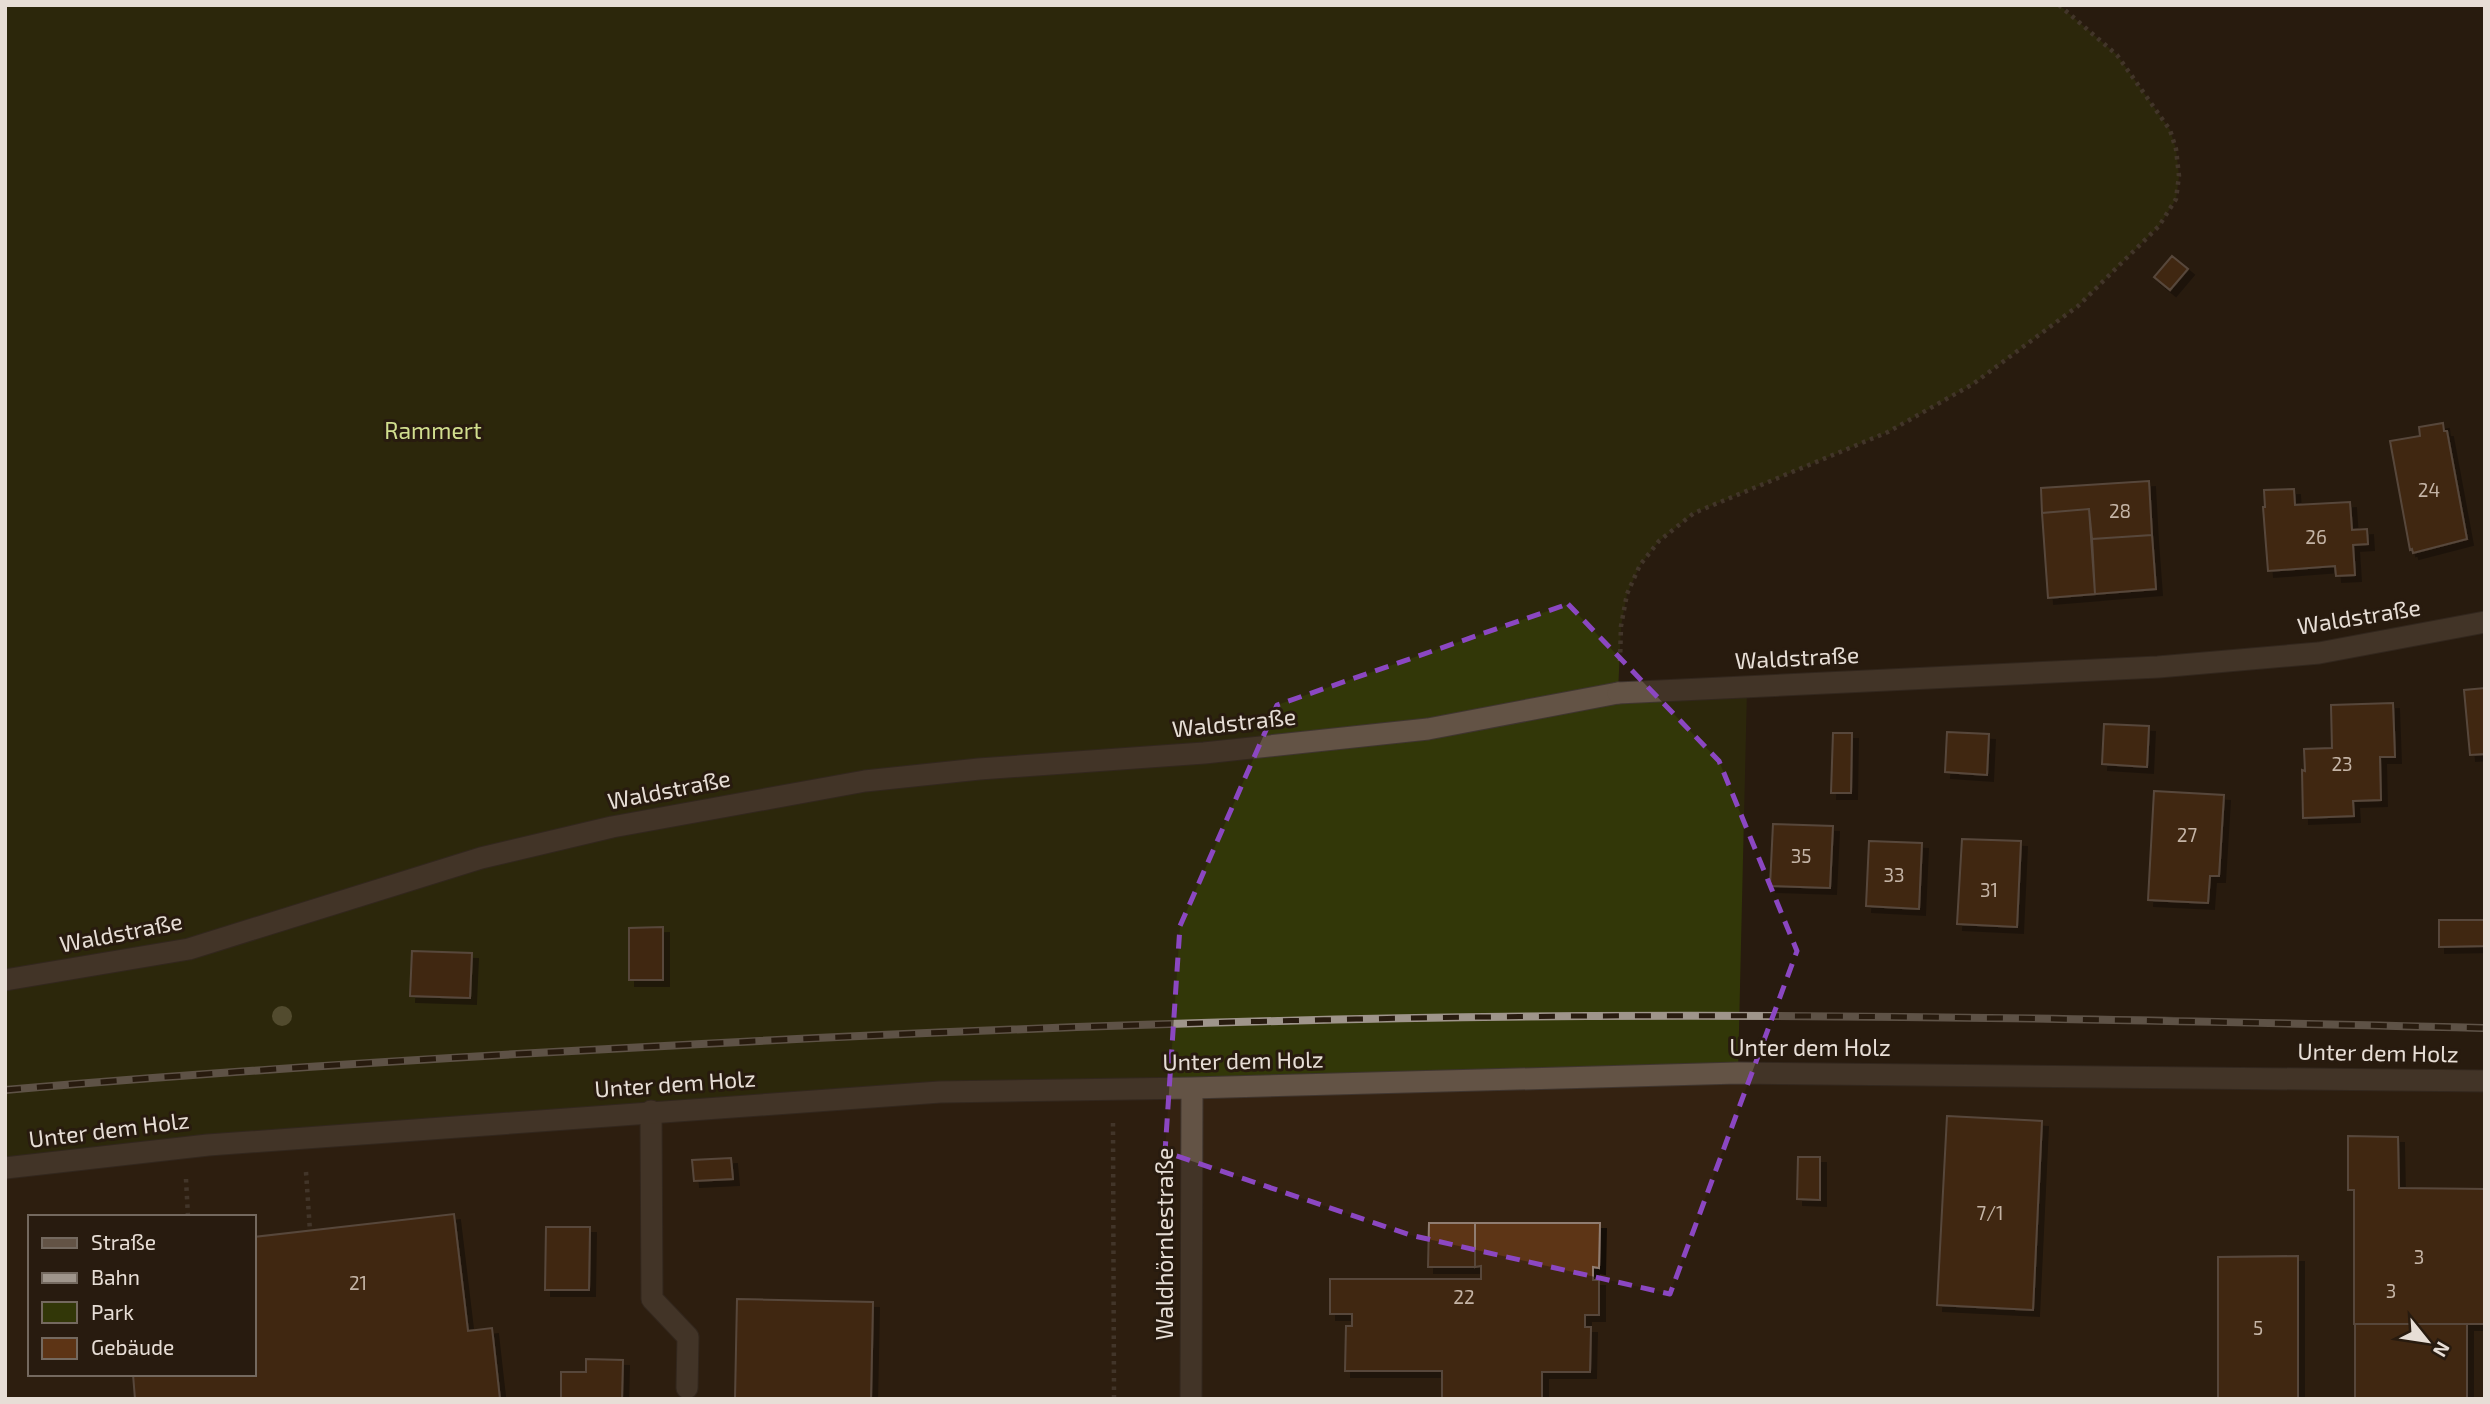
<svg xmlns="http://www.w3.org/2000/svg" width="2490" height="1404" viewBox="0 0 2490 1404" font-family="'Exo 2',sans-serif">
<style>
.built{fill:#342211;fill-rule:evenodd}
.green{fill:#323708}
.building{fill:#5d3415;stroke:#907d71;stroke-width:2;filter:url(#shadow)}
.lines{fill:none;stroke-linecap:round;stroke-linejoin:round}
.service-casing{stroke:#3f352f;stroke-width:23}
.minor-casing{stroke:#3f352f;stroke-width:23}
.path{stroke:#62564b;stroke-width:4.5;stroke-dasharray:3.5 5;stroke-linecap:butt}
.service{stroke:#635345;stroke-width:21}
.minor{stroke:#635345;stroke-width:21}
.rail-casing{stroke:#9f958b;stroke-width:8}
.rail{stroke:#281b0f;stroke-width:5;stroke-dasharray:16;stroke-linecap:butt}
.tree{fill:#858655}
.marked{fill:none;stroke:#8b47c2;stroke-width:5;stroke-dasharray:14 9;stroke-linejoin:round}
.labels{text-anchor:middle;stroke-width:6;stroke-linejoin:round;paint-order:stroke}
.number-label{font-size:19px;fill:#c4b4a6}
.park-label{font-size:23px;fill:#d1de8e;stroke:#281b0f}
.street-label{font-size:23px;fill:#e7ded6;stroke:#281b0f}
</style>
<defs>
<filter id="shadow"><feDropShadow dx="6" dy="6" stdDeviation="0" flood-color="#0009"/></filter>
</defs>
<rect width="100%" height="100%" fill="#281b0f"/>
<path class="built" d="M1738,1073L2485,1081V1399H5V1168L686,1109ZM30,1217H254V1374H30Z"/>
<path class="green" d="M5,5H2059L2117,55L2170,130L2176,149L2179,176L2176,199L2159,226L2078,306L1973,384L1888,432L1694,513L1659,541L1640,565L1627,594L1621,626L1618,693L1747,687L1738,1073L940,1092L5,1168Z"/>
<path class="building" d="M2172,256L2188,269L2170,290L2154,277Z
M2443,423L2444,431H2447L2467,539L2413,553L2412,549L2410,550L2390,441L2420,436L2419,427Z
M2149,481L2152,535L2092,539L2089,509L2042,513L2041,488Z
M2294,489L2295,505L2350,502L2352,530L2367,529L2368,544L2353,545L2355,575L2336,576L2335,566L2268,571L2263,507H2265L2264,490Z
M2089,509L2095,594L2048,598L2042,513Z
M2152,535L2156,589L2095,594L2092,539Z
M2485,688V754L2470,755L2464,690Z
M2393,703L2395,757H2380L2381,800L2353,801L2354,816L2303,818L2302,770L2305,771L2304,749L2332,748L2331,705Z
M2104,724L2149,726L2147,767L2102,764Z
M1947,732L1989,734L1987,775L1945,772Z
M1833,733H1852L1851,793H1831Z
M2154,791L2224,795L2219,876H2210L2208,903L2148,900Z
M1773,824L1833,826L1830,888L1770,886Z
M1962,839L2021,841L2017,927L1957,924Z
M1869,841L1922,843L1919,909L1866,906Z
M2439,920H2485V946L2439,947Z
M663,927V980H629V928Z
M412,951L472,953L470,998L410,996Z
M1947,1116L2042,1121L2033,1310L1937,1305Z
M2348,1136L2398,1137L2399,1188L2485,1189V1324H2354V1190H2348Z
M1798,1157H1820V1200L1797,1199Z
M731,1158L733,1179L694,1181L692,1160Z
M454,1214L468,1331L492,1328L500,1399H135L133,1374H254V1237Z
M1429,1223H1475V1267H1428Z
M1475,1223H1600L1599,1268L1593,1267V1280H1599V1315H1585V1327H1591L1590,1372H1542V1399H1442V1371H1345L1346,1326H1352V1314H1330V1279H1481V1266L1475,1267Z
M546,1227H590L589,1290H545Z
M2298,1256V1399H2218V1257Z
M737,1299L873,1302L871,1399H735Z
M2355,1324H2467V1399H2355Z
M586,1359L623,1360L622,1399H561V1372H586Z"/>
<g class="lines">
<g class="service-casing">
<path id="service" d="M5,980L189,949L481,858L612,827L865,781L979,769L1204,753L1428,729L1618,693
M651,1111L652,1299L688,1337L687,1388"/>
</g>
<g class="minor-casing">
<path id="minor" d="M1618,693L2158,667L2319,653L2485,622
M5,1168L208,1145L940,1092L1192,1088L1738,1073L2485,1081
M1191,1399L1192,1088"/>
</g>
<path class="path" d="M1620,661L1621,626L1627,594L1640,565L1659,541L1694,513L1888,432L1973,384L2078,306L2159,226L2176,199L2179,176L2176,149L2170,130L2117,55L2059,5
M1113,1123L1114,1399
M306,1172L310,1231
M186,1179L188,1217"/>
<use href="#service" class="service"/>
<use href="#minor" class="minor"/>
<g class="rail-casing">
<path id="rail" d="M5,1090C212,1072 420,1059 627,1048C947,1030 1267,1018 1587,1016C1886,1014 2185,1021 2485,1028"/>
</g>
<use href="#rail" class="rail"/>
</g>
<circle class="tree" cx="282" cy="1016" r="10"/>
<path d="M0 0H2490V1404H0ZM1568,604L1719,761L1797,951L1670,1294L1410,1235L1165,1152L1180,926L1277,705Z" fill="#281b0f" fill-opacity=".55" fill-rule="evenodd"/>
<path class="marked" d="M1568,604L1719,761L1797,951L1670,1294L1410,1235L1165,1152L1180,926L1277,705Z"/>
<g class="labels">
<g class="number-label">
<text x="2429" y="497">24</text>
<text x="2120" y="518">28</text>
<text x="2316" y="544">26</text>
<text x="2342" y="771">23</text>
<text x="2187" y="842">27</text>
<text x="1801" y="863">35</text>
<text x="1894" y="882">33</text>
<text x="1989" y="897">31</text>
<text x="1990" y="1220">7/1</text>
<text x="2419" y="1264">3</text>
<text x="358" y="1290">21</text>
<text x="2391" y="1298">3</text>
<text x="1464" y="1304">22</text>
<text x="2258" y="1335">5</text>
</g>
<g class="park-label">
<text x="433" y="439">Rammert</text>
</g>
<g class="street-label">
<text transform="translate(2359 617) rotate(-9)" y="8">Waldstraße</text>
<text transform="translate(1797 658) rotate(-3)" y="8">Waldstraße</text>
<text transform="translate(1234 723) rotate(-6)" y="8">Waldstraße</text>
<text transform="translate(669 790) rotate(-11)" y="8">Waldstraße</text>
<text transform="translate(121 933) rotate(-11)" y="8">Waldstraße</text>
<text x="1810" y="1056">Unter dem Holz</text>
<text transform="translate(2378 1053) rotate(1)" y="8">Unter dem Holz</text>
<text transform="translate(1243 1061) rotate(-1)" y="8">Unter dem Holz</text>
<text transform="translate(675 1084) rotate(-4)" y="8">Unter dem Holz</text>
<text transform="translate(109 1130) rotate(-7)" y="8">Unter dem Holz</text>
<text transform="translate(1165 1244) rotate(-90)" y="8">Waldhörnlestraße</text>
</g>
</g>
<rect width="2490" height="1404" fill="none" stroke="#e7ded6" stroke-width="14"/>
<rect x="28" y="1215" width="228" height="161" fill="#281b0f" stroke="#74695f" stroke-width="2"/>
<rect x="42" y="1238" width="35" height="10" fill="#635345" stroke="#74695f" stroke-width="2"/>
<text x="91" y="1250" font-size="21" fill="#e7ded6">Straße</text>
<rect x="42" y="1273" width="35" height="10" fill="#9f958b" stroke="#74695f" stroke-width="2"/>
<text x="91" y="1285" font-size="21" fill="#e7ded6">Bahn</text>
<rect x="42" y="1302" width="35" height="21" fill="#323708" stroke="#74695f" stroke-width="2"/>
<text x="91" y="1320" font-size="21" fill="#e7ded6">Park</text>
<rect x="42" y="1338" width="35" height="21" fill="#5d3415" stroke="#74695f" stroke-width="2"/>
<text x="91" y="1355" font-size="21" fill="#e7ded6">Gebäude</text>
<g transform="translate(2427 1341) rotate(120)" stroke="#281b0f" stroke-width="5" paint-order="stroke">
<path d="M0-5L12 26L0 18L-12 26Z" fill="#e7ded6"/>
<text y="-10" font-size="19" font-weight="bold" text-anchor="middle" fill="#e7ded6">N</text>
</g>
</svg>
